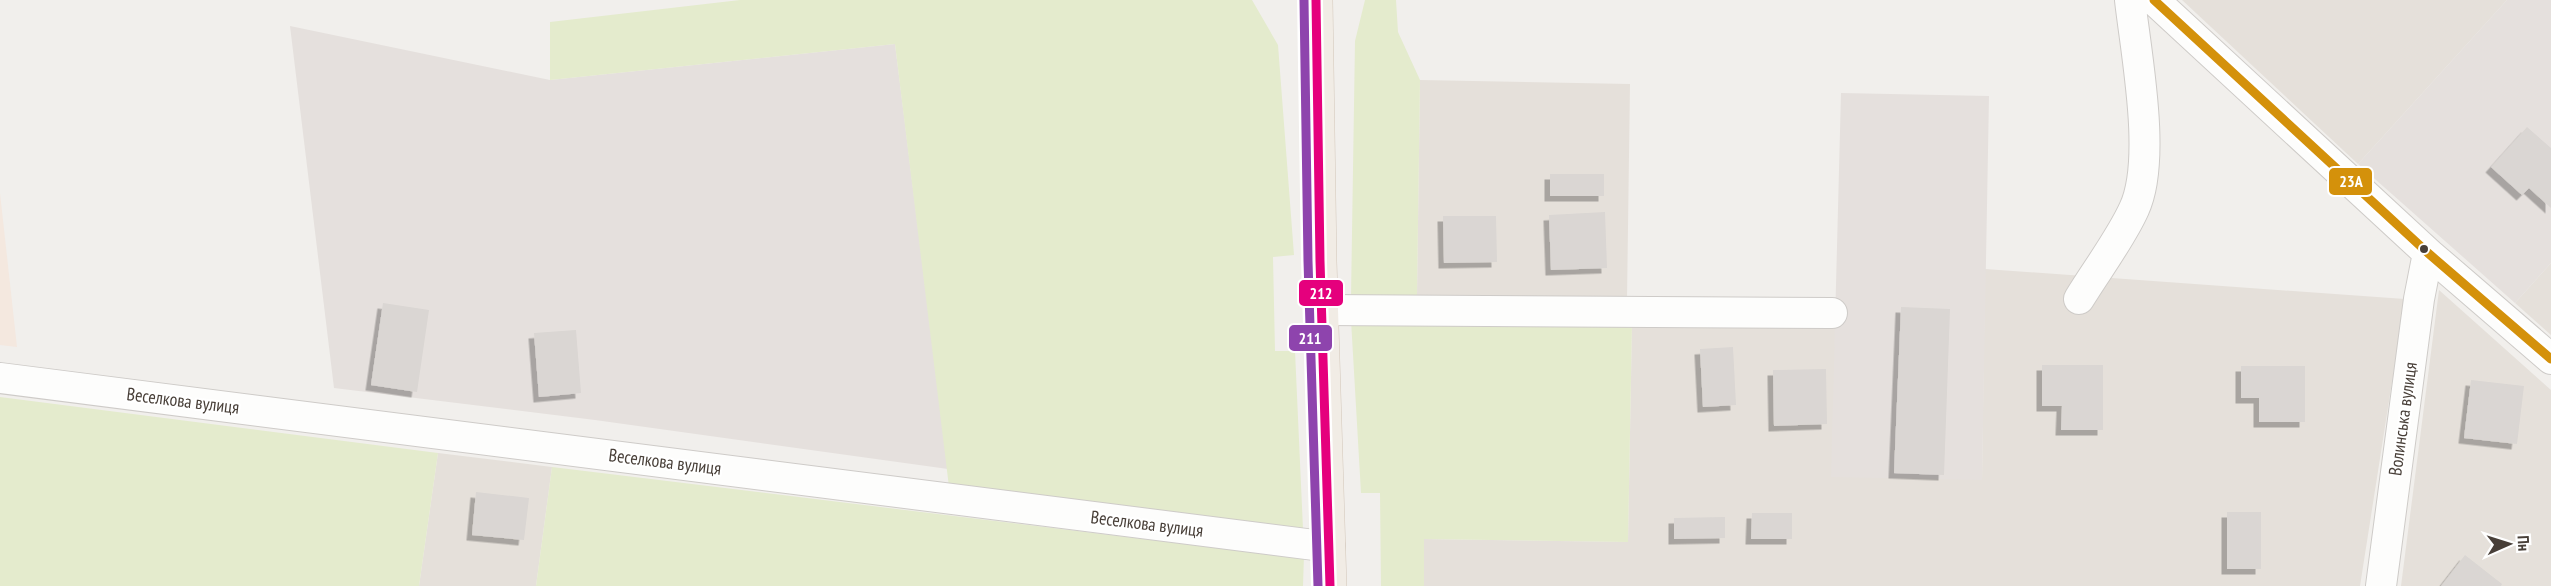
<svg xmlns="http://www.w3.org/2000/svg" width="2551" height="586" viewBox="0 0 2551 586" font-family="'PT Sans Narrow',sans-serif">
<style>
.residential{fill:#e5e0da}
.commercial{fill:#f4e8df}
.industrial{fill:#e5e0dd}
.green{fill:#e4ebcd}
.building{fill:#dad6d3;filter:url(#shadow)}
.lines{fill:none;stroke-linecap:round;stroke-linejoin:round}
.minor-casing{stroke:#cecbc8;stroke-width:32}
.major-casing{stroke:#d3c7ba;stroke-width:34}
.minor{stroke:#fdfdfc;stroke-width:30}
.major{stroke:#f1ece5;stroke-width:33}
.bus-1-casing{stroke:#fff;stroke-width:14}
.bus-2-casing{stroke:#fff;stroke-width:14}
.bus-3-casing{stroke:#fff;stroke-width:14}
.bus-1{stroke:#e5007d;stroke-width:9}
.bus-2{stroke:#8e44ad;stroke-width:9}
.bus-3{stroke:#d4910b;stroke-width:9}
.bus-dot{fill:#483f38;stroke:#fff;stroke-width:2}
.labels{text-anchor:middle;stroke-width:4.5;stroke-linejoin:round;paint-order:stroke}
.street-label{font-size:18px;fill:#483f38;stroke:#fff}
.line-badge{stroke:#fff;stroke-width:2}
.badge-label{font-size:16px;text-anchor:middle;font-weight:bold;fill:#fff}
</style>
<defs>
<filter id="shadow"><feDropShadow dx="-5.5" dy="5.5" stdDeviation="0" flood-color="#0004"/></filter>
</defs>
<rect width="100%" height="100%" fill="#f1efec"/>
<path class="residential" d="M2182,0H2507L2358,164Z
M1420,80L1630,84L1627,299L1417,295Z
M2551,263V335L2515,303Z
M1985,269L2405,299L2360,586H1424L1423,539L1628,542L1632,323L1834,327L1982,480Z
M2439,290L2551,390V586H2401Z
M438,453L552,467L536,586H419Z"/>
<path class="commercial" d="M0,193L17,347L0,345Z"/>
<path class="industrial" d="M2507,0H2551V263L2515,303L2358,164Z
M290,26L550,80L895,44L948,469L595,420L334,388Z
M1841,93L1989,96L1982,480L1831,477Z"/>
<path class="green" d="M740,0H1252L1278,45L1294,255L1273,257L1275,351H1295L1303,529L949,487L895,44L550,80V22Z
M1365,0H1396L1398,32L1420,80L1417,295L1351,298L1355,41Z
M1351,320L1632,323L1628,542L1424,539V586H1381L1380,493H1361Z
M0,397L438,453L419,586H0Z
M552,467L1266,554L1304,555L1303,586H536Z"/>
<path class="building" d="M2527,127L2551,148V208L2529,188L2522,195L2491,167Z
M1550,174H1604V196H1550Z
M1605,212L1607,268L1551,270L1549,215Z
M1443,216H1496L1497,262L1444,263Z
M383,303L429,310L417,392L371,385Z
M1901,307L1950,309L1944,475L1894,473Z
M576,330L581,393L539,397L534,333Z
M1733,347L1736,405L1703,407L1700,349Z
M2042,365H2103V430H2061L2062,406H2042Z
M2241,366H2305V422H2259V398H2241Z
M1826,369L1827,424L1774,426L1773,370Z
M2471,380L2524,386L2517,444L2464,438Z
M476,492L529,498L524,540L472,535Z
M2227,512H2261V569H2227Z
M1752,513H1792V539H1751Z
M1725,517V538L1674,539V518Z
M2465,555L2502,584L2501,586H2441Z"/>
<g class="lines">
<g class="minor-casing">
<path id="minor" d="M2154,0L2428,253L2551,359
M2079,299C2096,271 2121,238 2134,209C2157,160 2136,54 2130,0
M1323,310L1832,313
M0,378L1330,547
M2381,586L2419,299L2428,253"/>
</g>
<g class="major-casing">
<path id="major" d="M1316,0L1320,261L1330,586"/>
</g>
<use href="#minor" class="minor"/>
<use href="#major" class="major"/>
<g class="bus-1-casing">
<path id="bus-1" d="M1316,0L1320,261L1330,586"/>
</g>
<g class="bus-2-casing">
<path id="bus-2" d="M1304,0L1308,261L1318,586"/>
</g>
<g class="bus-3-casing">
<path id="bus-3" d="M2154,0L2428,253L2551,359"/>
</g>
<use href="#bus-1" class="bus-1"/>
<use href="#bus-2" class="bus-2"/>
<use href="#bus-3" class="bus-3"/>
</g>
<circle class="bus-dot" cx="2424" cy="249" r="5"/>
<g class="labels">
<g class="street-label">
<text transform="translate(183 401) rotate(7)" y="6">Веселкова вулиця</text>
<text transform="translate(2403 419) rotate(-82)" y="6">Волинська вулиця</text>
<text transform="translate(665 462) rotate(7)" y="6">Веселкова вулиця</text>
<text transform="translate(1147 524) rotate(7)" y="6">Веселкова вулиця</text>
</g>
</g>
<g class="line-badge">
<rect x="2328" y="167" width="45" height="29" rx="6" fill="#d4910b"/>
<rect x="1298" y="279" width="46" height="28" rx="6" fill="#e5007d"/>
<rect x="1288" y="324" width="45" height="28" rx="6" fill="#8e44ad"/>
</g>
<g class="badge-label">
<text x="2351" y="187">23А</text>
<text x="1321" y="299">212</text>
<text x="1310" y="344">211</text>
</g>
<g transform="translate(2509 544) rotate(87)" stroke="#ffffff" stroke-width="4.5" paint-order="stroke">
<path d="M0-4.5L10 22L0 15L-10 22Z" fill="#483f38"/>
<text y="-9" font-size="16" font-weight="bold" text-anchor="middle" fill="#483f38">Пн</text>
</g>
</svg>
